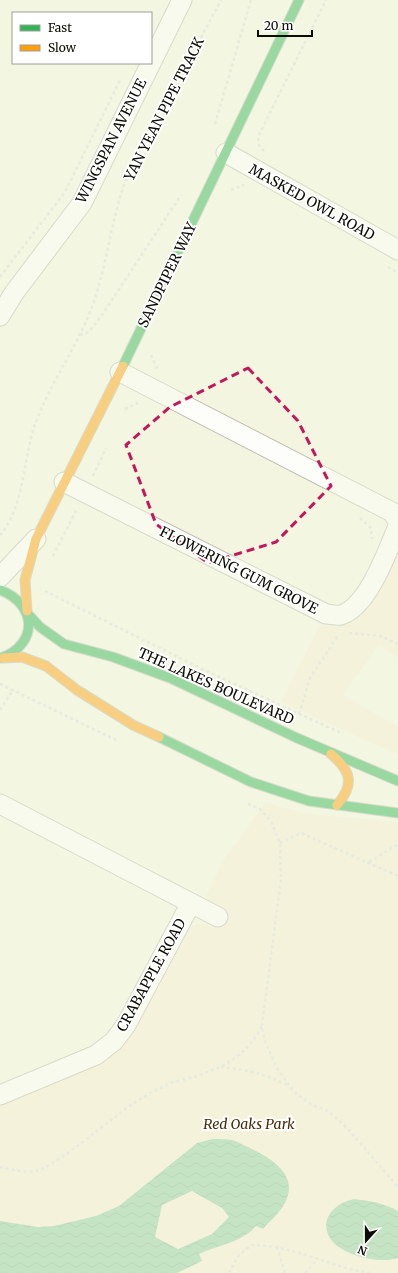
<svg xmlns="http://www.w3.org/2000/svg" width="398" height="1273" viewBox="0 0 398 1273" font-family="Merriweather,serif">
<style>
.green{fill:#f8edd6}
.water{fill:url(#water-waves);fill-rule:evenodd}
.lines{fill:none;stroke-linecap:round;stroke-linejoin:round}
.street-casing{stroke:#b9baab;stroke-width:21}
.fast-casing{stroke:#b9baab;stroke-width:11}
.slow-casing{stroke:#b9baab;stroke-width:11}
.path{stroke:#dadbd4;stroke-width:2.5;stroke-dasharray:3 3;stroke-linecap:butt}
.street{stroke:#fdfefa;stroke-width:19}
.fast{stroke:#30b455;stroke-width:9}
.slow{stroke:#ff9f0a;stroke-width:9}
.marked{fill:none;stroke:#c2185b;stroke-width:3;stroke-dasharray:8 5;stroke-linejoin:round}
.labels{text-anchor:middle;stroke-width:4;stroke-linejoin:round;paint-order:stroke}
.street-label{font-size:14px;fill:#0b0c03;stroke:#fff}
.park-label{font-size:14px;font-style:italic;fill:#462c07;stroke:#fff}
</style>
<defs>
<pattern id="water-waves" width="16" height="10" patternUnits="userSpaceOnUse"><rect width="16" height="10" fill="#8ece9d"/><path d="M0 5q4-4 8 0t8 0" fill="none" stroke="#79b086"/></pattern>
</defs>
<rect width="100%" height="100%" fill="#f3f5e1"/>
<path class="green" d="M398,554V658L379,645L343,695L398,727V755L281,702L320,625L337,627L352,619Z
M266,802C308,818 354,817 398,822V1273H0V1104L89,1067L187,929L197,924H216L204,900L223,861Z"/>
<path class="water" d="M213,1139C219,1139 226,1139 232,1140C237,1141 243,1145 248,1147C267,1156 297,1172 287,1198C283,1210 271,1220 263,1229L256,1226C243,1242 218,1245 199,1254L202,1261L177,1273H0V1221L38,1227L54,1226L96,1216L119,1206L197,1143ZM192,1191L222,1208L229,1217L212,1234L178,1249L155,1237L162,1205Z
M354,1199C370,1201 384,1203 398,1211V1258C381,1264 344,1256 332,1241C317,1221 334,1203 354,1199Z"/>
<g class="lines">
<g class="street-casing">
<path id="street" d="M151,63L182,0
M226,153L398,250
M0,316L14,293L82,203L151,63
M120,372L392,512L398,521
M64,482L326,614C330,614 337,616 341,615C368,607 388,550 398,526
M0,577L36,539
M0,804L218,917
M0,1095L96,1055L114,1041L126,1025L191,903"/>
</g>
<g class="fast-casing">
<path id="fast" d="M123,366L299,0
M0,590C37,604 39,644 1,658
M28,614L40,627L64,644L113,657L170,678L297,738L398,781
M159,737L251,782L309,801L398,813"/>
</g>
<g class="slow-casing">
<path id="slow" d="M27,611L25,580L36,539L123,366
M3,658L22,657L46,666L77,690L133,725L159,737
M331,754C351,771 355,784 337,805"/>
</g>
<path class="path" d="M215,124L251,0
M264,151L259,145L258,137L326,0
M231,190L243,185L244,186
M388,267L398,273
M0,277L65,192L120,80
M80,335L89,332L104,312L181,195
M151,355L158,370
M125,409L138,403
M93,476L106,448
M360,518L371,528L372,539
M0,535C23,510 24,459 34,427C49,385 76,349 92,307C106,269 110,227 123,188C132,161 148,137 162,112C182,75 201,37 221,0
M53,556L77,509
M45,591L196,666L343,734
M349,633L380,636L398,644
M0,684L118,741
M0,710L13,690
M299,714L310,678L339,634
M248,804L260,809L271,821L280,843L281,879L262,1025L264,1039L277,1068L295,1093L312,1105L328,1111L347,1128L398,1187
M280,843L301,833L398,876
M369,862L398,844
M221,1067C250,1070 264,1074 290,1086
M0,1167C11,1169 25,1173 36,1171C54,1167 97,1130 114,1118C131,1104 150,1092 171,1083C179,1080 189,1079 197,1076C227,1066 247,1054 262,1026
M277,1247L285,1273
M229,1273L239,1255L252,1245C293,1245 330,1267 370,1273
M305,1273L317,1260"/>
<use href="#street" class="street"/>
<use href="#fast" class="fast"/>
<use href="#slow" class="slow"/>
</g>
<path d="M0 0H398V1273H0ZM248,368L298,421L331,486L276,542L208,563L156,524L126,445L170,407Z" fill="#f3f5e1" fill-opacity=".55" fill-rule="evenodd"/>
<path class="marked" d="M248,368L298,421L331,486L276,542L208,563L156,524L126,445L170,407Z"/>
<g class="labels">
<g class="street-label">
<text transform="translate(164 109) rotate(-63)" y="5">YAN YEAN PIPE TRACK</text>
<text transform="translate(111 141) rotate(-63)" y="5">WINGSPAN AVENUE</text>
<text transform="translate(312 202) rotate(29)" y="5">MASKED OWL ROAD</text>
<text transform="translate(167 275) rotate(-64)" y="5">SANDPIPER WAY</text>
<text transform="translate(239 570) rotate(27)" y="5">FLOWERING GUM GROVE</text>
<text transform="translate(216 686) rotate(24)" y="5">THE LAKES BOULEVARD</text>
<text transform="translate(151 975) rotate(-61)" y="5">CRABAPPLE ROAD</text>
</g>
<g class="park-label">
<text x="249" y="1129">Red Oaks Park</text>
</g>
</g>
<rect x="12" y="12" width="140" height="52" fill="#ffffff" stroke="#9d9e9a"/>
<rect x="20" y="25" width="20" height="6" fill="#30b455" stroke="#9d9e9a"/>
<text x="48" y="32" font-size="12" fill="#0b0c03">Fast</text>
<rect x="20" y="45" width="20" height="6" fill="#ff9f0a" stroke="#9d9e9a"/>
<text x="48" y="52" font-size="12" fill="#0b0c03">Slow</text>
<g transform="translate(366 1241) rotate(201)" stroke="#ffffff" stroke-width="3" paint-order="stroke">
<path d="M0-3L7 15L0 10L-7 15Z" fill="#0b0c03"/>
<text y="-6" font-size="11" font-weight="bold" text-anchor="middle" fill="#0b0c03">N</text>
</g>
<path d="M258 30v6h54v-6" fill="none" stroke="#0b0c03" stroke-width="2"/>
<text x="264" y="30" font-size="12" fill="#0b0c03" stroke="#ffffff" stroke-width="3" paint-order="stroke">20 m</text>
</svg>
